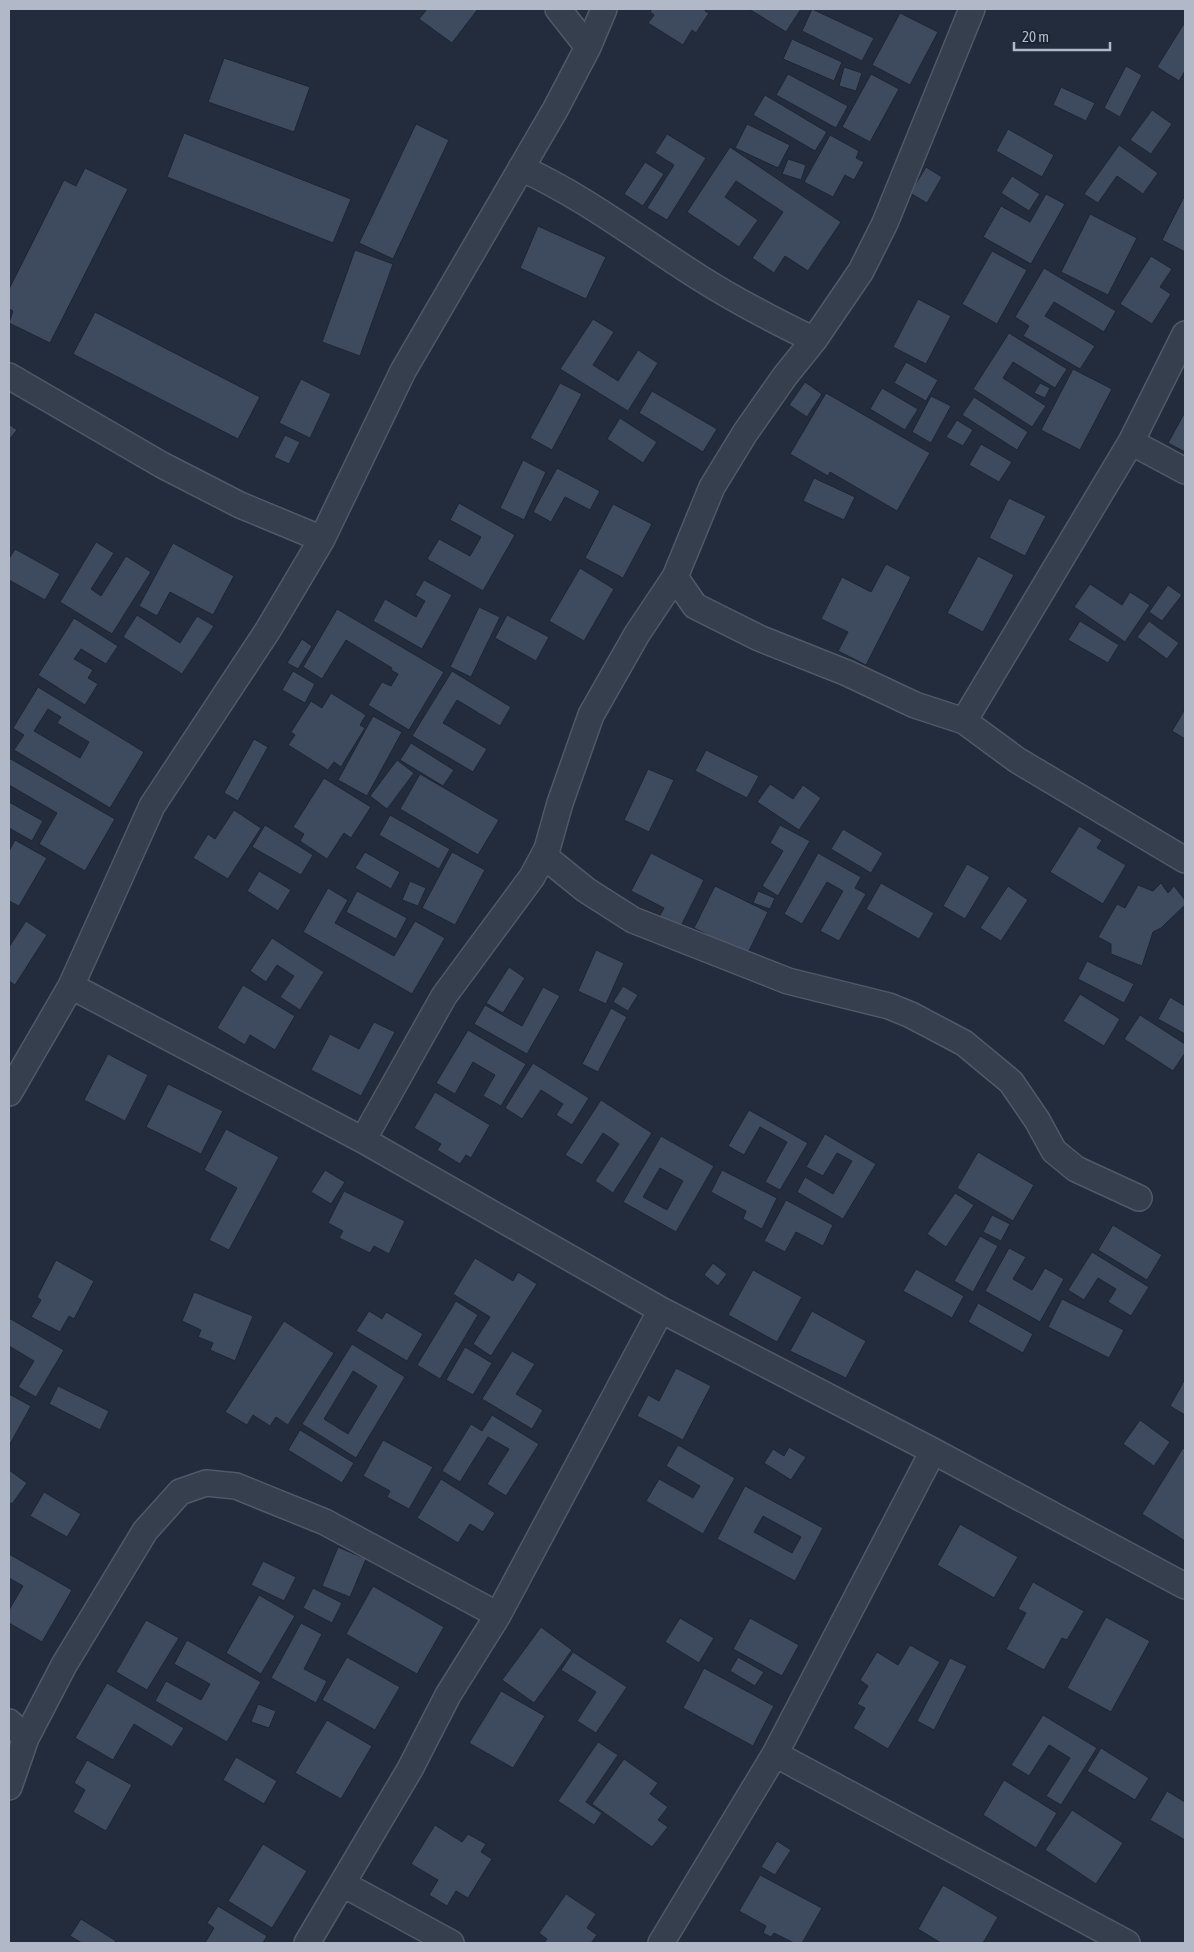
<svg xmlns="http://www.w3.org/2000/svg" width="1194" height="1952" viewBox="0 0 1194 1952" font-family="'Asap Condensed',sans-serif">
<style>
.building{fill:#3e4a5d;stroke:#1d2634;fill-rule:evenodd}
.lines{fill:none;stroke-linecap:round;stroke-linejoin:round}
.street-casing{stroke:#515968;stroke-width:28}
.street{stroke:#363f4d;stroke-width:25}
</style>
<rect width="100%" height="100%" fill="#222c3d"/>
<path class="building" d="M427,9H478L452,43L419,19Z
M652,9H706L705,11L709,13L696,33L692,30L683,45L648,23L654,15L650,12Z
M749,9H801L786,32Z
M812,9L874,38L862,61L802,31Z
M900,13L938,32L910,85L872,65Z
M1185,22V71L1179,81L1157,67Z
M792,39L842,62L834,81L783,59Z
M224,58L310,87L294,132L208,102Z
M1126,66L1142,75L1120,117L1104,108Z
M844,67L862,73L856,91L839,86Z
M788,74L848,106L836,128L776,95Z
M871,74L899,89L870,142L842,127Z
M1061,87L1095,103L1086,121L1053,105Z
M765,95L827,132L815,151L753,115Z
M1152,110L1172,124L1151,154L1130,140Z
M416,124L449,140L393,259L359,243Z
M747,124L790,145L778,168L735,148Z
M1008,129L1054,155L1042,177L996,151Z
M184,133L351,199L333,243L167,177Z
M667,134L706,158L667,220L647,208L674,165L655,153Z
M830,135L859,151L856,158L864,162L854,180L845,175L833,197L804,182Z
M1119,145L1158,173L1143,194L1117,176L1098,203L1084,194Z
M730,147L841,222L808,271L785,256L774,273L752,258L783,212L736,181L725,197L758,220L739,247L687,212Z
M788,159L806,165L801,180L782,174Z
M645,162L664,174L643,206L624,194Z
M926,167L942,177L927,203L910,193Z
M85,168L128,189L50,343L9,323L13,311L9,309V289L64,180L76,186Z
M1012,176L1040,194L1029,211L1001,193Z
M1046,194L1065,204L1031,264L983,237L1001,206L1030,222Z
M1185,195V252L1162,240Z
M1090,214L1137,238L1108,295L1061,272Z
M538,226L606,257L586,299L520,268Z
M355,250L393,264L360,356L322,342Z
M992,251L1027,270L997,324L962,304Z
M1151,256L1172,269L1160,287L1171,294L1152,324L1120,304Z
M1044,268L1116,311L1104,332L1054,302L1045,316L1095,346L1080,369L1023,336L1029,326L1015,317Z
M918,299L951,316L926,364L893,347Z
M95,312L260,397L238,439L73,354Z
M593,319L614,332L593,365L618,381L638,350L658,363L628,411L560,369Z
M1009,333L1067,369L1055,388L1013,362L1003,378L1046,406L1032,427L973,389Z
M906,362L938,380L926,401L894,383Z
M1073,369L1112,389L1080,450L1041,430Z
M301,379L331,394L310,438L279,423Z
M805,382L822,394L807,417L789,405Z
M560,383L582,394L552,450L530,438Z
M1040,383L1050,388L1045,398L1034,393Z
M882,388L918,409L905,430L870,409Z
M652,391L717,429L703,452L639,413Z
M826,393L930,453L897,511L830,472L828,476L790,454Z
M931,396L951,406L931,443L912,432Z
M974,397L1028,432L1017,450L962,415Z
M1185,412V452L1168,443Z
M620,418L657,442L643,463L607,439Z
M957,420L973,430L963,446L946,437Z
M9,424L17,430L9,440Z
M285,435L300,442L289,464L274,457Z
M981,444L1012,462L999,482L969,465Z
M523,460L546,472L524,520L500,508Z
M557,468L600,491L590,510L565,497L551,522L533,512Z
M814,478L855,497L844,520L803,501Z
M1009,498L1046,516L1025,556L989,538Z
M459,503L515,535L483,591L427,559L439,539L470,556L481,537L450,520Z
M613,504L652,524L623,578L585,558Z
M96,542L114,553L91,589L101,596L126,556L151,572L112,634L60,602Z
M173,543L234,576L213,615L170,592L157,616L139,606Z
M15,549L60,574L45,600L9,580V559Z
M978,556L1014,575L983,632L947,613Z
M886,564L911,577L866,665L838,651L848,632L821,619L842,577L871,592Z
M580,568L614,589L584,641L549,621Z
M424,580L452,595L422,649L373,621L385,599L416,617L425,601L415,595Z
M1090,584L1122,605L1130,592L1150,605L1125,642L1074,607Z
M1168,585L1182,595L1162,621L1149,612Z
M479,607L500,617L471,677L450,667Z
M337,609L444,672L409,730L368,705L382,682L391,686L398,674L391,670L392,668L346,640L322,679L303,667Z
M137,615L180,643L197,616L214,626L182,674L123,637Z
M507,615L549,637L536,661L495,638Z
M74,618L118,646L106,664L81,649L74,659L93,670L88,678L98,684L85,705L38,675Z
M1080,621L1119,645L1108,663L1068,640Z
M1149,621L1179,643L1167,659L1137,637Z
M302,639L312,646L298,669L287,663Z
M293,671L315,684L305,703L282,690Z
M452,671L511,707L500,726L457,700L443,723L487,749L473,772L412,736Z
M38,687L144,752L110,808L14,750L24,735L13,728ZM48,709L61,717L57,723L89,742L80,758L34,731Z
M331,693L366,715L360,725L365,728L341,767L334,762L328,770L288,745L295,735L291,732L311,701L322,708Z
M1185,709V739L1172,731Z
M373,716L402,732L367,796L338,780Z
M254,739L268,747L238,801L224,793Z
M411,743L454,770L443,786L400,760Z
M706,750L759,776L747,798L695,771Z
M9,758L115,819L85,871L39,844L57,813L9,785Z
M397,760L414,773L387,809L370,796Z
M648,769L674,780L649,832L624,820Z
M420,774L499,820L478,855L400,809Z
M324,778L371,807L351,838L344,833L327,859L300,841L304,834L293,827Z
M770,784L793,799L803,785L821,798L799,830L757,802Z
M9,802L43,821L32,841L9,828Z
M234,810L261,828L228,879L193,858L208,834L215,839Z
M390,815L450,849L439,869L379,835Z
M265,825L313,855L301,875L252,847Z
M780,825L810,841L778,896L762,886L783,851L770,843Z
M1079,826L1102,840L1097,848L1126,865L1103,904L1050,872Z
M843,829L883,853L871,873L831,849Z
M15,840L47,858L19,906L9,901V851Z
M365,852L400,872L391,889L355,868Z
M452,852L485,870L455,925L422,908Z
M651,853L704,880L680,928L659,917L664,908L631,891Z
M818,853L861,877L855,888L866,894L839,941L820,931L843,891L827,882L802,924L784,914Z
M967,864L990,877L965,919L943,906Z
M259,871L291,890L278,911L247,891Z
M410,881L426,888L418,906L402,900Z
M881,883L934,913L919,939L866,909Z
M1161,883L1168,893L1174,886L1185,900V905L1161,928L1153,932L1142,966L1111,954V944L1098,937L1117,904L1125,908L1138,885L1153,891Z
M715,886L768,912L747,955L694,928Z
M1008,886L1028,900L1001,941L980,928Z
M328,888L348,900L335,923L394,956L415,921L445,938L412,994L303,932Z
M357,891L407,918L396,939L346,912Z
M758,891L775,898L770,909L753,903Z
M26,921L47,935L15,985L9,981V947Z
M272,938L324,972L300,1010L280,997L294,976L277,965L266,982L250,971Z
M596,950L624,963L606,1004L578,991Z
M1087,961L1134,984L1124,1003L1078,979Z
M509,967L525,978L503,1013L486,1003Z
M243,985L295,1016L275,1050L250,1035L245,1045L217,1028Z
M623,986L638,995L628,1011L613,1002Z
M543,987L560,996L527,1054L474,1024L485,1005L522,1026Z
M1080,994L1120,1019L1104,1046L1063,1021Z
M1170,997L1185,1006V1034L1158,1019Z
M611,1008L627,1017L598,1072L582,1064Z
M1140,1015L1185,1044V1053L1173,1071L1124,1039Z
M374,1022L395,1032L361,1096L311,1070L330,1034L359,1049Z
M468,1030L526,1064L501,1106L483,1096L495,1075L473,1062L455,1094L436,1083Z
M108,1054L148,1075L125,1121L84,1100Z
M533,1063L589,1098L572,1125L556,1115L563,1104L541,1090L522,1119L505,1108Z
M168,1084L223,1111L201,1154L146,1127Z
M435,1092L490,1125L471,1158L466,1155L460,1164L437,1150L441,1144L414,1128Z
M601,1100L652,1133L613,1193L595,1181L619,1144L603,1133L582,1165L565,1155Z
M749,1110L808,1143L780,1190L765,1182L787,1142L760,1127L744,1155L728,1146Z
M226,1129L279,1157L229,1250L209,1240L237,1188L204,1170Z
M825,1134L876,1164L843,1219L797,1192L805,1177L833,1194L852,1161L837,1153L823,1176L806,1167Z
M661,1136L714,1166L676,1232L623,1202ZM660,1168L683,1181L667,1210L643,1197Z
M978,1152L1034,1185L1013,1221L957,1188Z
M325,1170L345,1182L331,1204L311,1192Z
M722,1170L777,1198L762,1229L743,1219L746,1211L711,1192Z
M344,1191L405,1221L389,1254L374,1246L370,1253L339,1238L343,1231L328,1223Z
M955,1193L974,1205L946,1247L927,1234Z
M786,1200L833,1225L823,1246L796,1232L785,1252L764,1241Z
M992,1215L1010,1224L1001,1241L983,1232Z
M1113,1225L1162,1255L1147,1280L1098,1250Z
M980,1236L998,1246L973,1292L954,1281Z
M1009,1248L1026,1257L1013,1279L1032,1290L1045,1268L1064,1279L1040,1322L985,1291Z
M1092,1252L1149,1287L1131,1316L1108,1302L1116,1289L1098,1278L1084,1300L1068,1290Z
M475,1258L513,1281L518,1272L537,1284L491,1356L473,1344L490,1317L453,1294Z
M56,1260L94,1281L74,1319L69,1316L60,1332L31,1317L41,1300L37,1297Z
M713,1263L727,1274L718,1286L704,1275Z
M916,1269L964,1296L952,1318L903,1291Z
M753,1270L802,1297L777,1342L728,1315Z
M194,1292L253,1316L235,1361L210,1350L213,1343L198,1337L201,1330L182,1321Z
M1062,1299L1124,1330L1109,1358L1048,1327Z
M456,1301L478,1315L440,1379L417,1365Z
M978,1303L1033,1334L1023,1353L968,1322Z
M369,1311L382,1319L386,1312L423,1334L407,1361L356,1331Z
M812,1311L866,1341L846,1378L790,1351Z
M9,1318L64,1350L36,1397L18,1387L34,1361L9,1346Z
M284,1321L334,1353L288,1425L276,1417L270,1426L253,1415L247,1425L225,1412Z
M352,1344L405,1377L356,1458L302,1424ZM353,1371L377,1386L348,1434L324,1419Z
M465,1347L492,1363L473,1395L446,1380Z
M512,1351L535,1364L516,1394L543,1410L532,1429L482,1399Z
M676,1368L711,1386L683,1440L637,1416L648,1395L659,1401Z
M1185,1379V1415L1170,1406Z
M58,1386L109,1411L100,1430L49,1404Z
M9,1394L31,1406L10,1444L9,1443Z
M492,1415L539,1444L506,1496L487,1484L509,1449L488,1437L460,1482L442,1471L471,1424L482,1431Z
M1140,1420L1170,1442L1154,1466L1123,1444Z
M300,1430L354,1463L342,1483L288,1450Z
M383,1440L433,1467L409,1509L387,1497L390,1491L363,1476Z
M678,1445L735,1478L703,1534L646,1501L659,1479L693,1498L700,1486L666,1466Z
M789,1447L806,1457L791,1480L764,1463L773,1449L784,1456Z
M1183,1448L1185,1449V1541L1142,1514Z
M9,1470L27,1483L12,1504L9,1502Z
M441,1479L495,1513L483,1532L470,1524L458,1543L417,1518Z
M745,1486L823,1528L795,1581L717,1539ZM763,1516L801,1537L792,1553L754,1532Z
M44,1492L81,1514L67,1537L30,1516Z
M960,1524L1018,1557L994,1598L937,1565Z
M338,1547L366,1559L350,1597L322,1586Z
M9,1554L72,1590L42,1642L9,1623V1610L23,1586L9,1578Z
M263,1561L296,1577L284,1601L251,1585Z
M1033,1582L1084,1611L1067,1640L1062,1638L1044,1670L1006,1649L1026,1613L1018,1609Z
M373,1586L444,1627L417,1674L346,1634Z
M313,1588L342,1603L332,1623L303,1608Z
M259,1595L295,1616L261,1674L226,1653Z
M1106,1617L1150,1641L1111,1712L1067,1688Z
M680,1618L714,1638L699,1663L665,1642Z
M750,1618L799,1645L782,1676L733,1649Z
M146,1620L179,1638L147,1690L116,1672Z
M301,1623L322,1634L304,1669L327,1681L316,1703L271,1678Z
M541,1627L572,1650L534,1703L502,1680Z
M187,1640L261,1682L227,1742L155,1701L166,1681L201,1700L210,1684L174,1664Z
M910,1645L940,1662L888,1749L853,1728L865,1708L857,1704L868,1686L860,1680L877,1652L898,1665Z
M573,1652L627,1687L596,1733L577,1721L596,1692L561,1670Z
M347,1657L400,1687L375,1730L322,1700Z
M738,1657L764,1672L755,1686L730,1671Z
M950,1658L967,1666L934,1730L917,1721Z
M704,1668L774,1706L753,1746L683,1708Z
M107,1683L184,1728L172,1747L134,1724L113,1760L75,1738Z
M501,1691L545,1716L513,1768L469,1743Z
M258,1704L276,1711L269,1728L251,1722Z
M1043,1715L1097,1748L1061,1805L1046,1796L1070,1758L1049,1745L1029,1776L1011,1765Z
M327,1720L372,1746L341,1799L295,1773Z
M598,1742L618,1755L586,1802L602,1813L594,1825L558,1801Z
M1101,1748L1149,1778L1135,1800L1087,1771Z
M236,1757L277,1781L264,1804L223,1780Z
M624,1759L658,1783L650,1794L668,1807L658,1820L668,1827L652,1847L592,1804Z
M87,1760L132,1785L106,1831L73,1812L85,1790L74,1783Z
M1004,1780L1057,1813L1036,1848L983,1815Z
M1167,1791L1185,1802V1840L1150,1820Z
M1072,1810L1123,1843L1096,1884L1045,1850Z
M435,1825L462,1842L468,1834L486,1844L481,1852L492,1859L468,1898L456,1891L447,1906L429,1895L438,1880L411,1864Z
M777,1841L791,1850L775,1875L761,1867Z
M263,1844L307,1871L272,1928L228,1901Z
M760,1875L822,1908L802,1943H794L774,1933L771,1937L763,1933L766,1926L739,1911Z
M943,1885L998,1917L983,1943H941L918,1929Z
M566,1894L596,1914L587,1928L597,1935L591,1943H544L547,1939L539,1933Z
M218,1906L267,1936L263,1943H205L214,1928L207,1923Z
M81,1919L116,1941L114,1943H82L70,1936Z"/>
<g class="lines">
<g class="street-casing">
<path id="street" d="M558,9L588,47
M521,168C585,197 640,240 700,278C736,301 775,321 814,340
M9,376L162,465L240,505L322,539
M1131,442L1185,471
M675,577L695,606L759,638L847,673L915,705L964,721L1017,760L1185,860
M964,721L1131,442L1185,334
M544,856L586,890L633,920L788,981L889,1006L911,1015L964,1043L1011,1082L1037,1120L1054,1151L1076,1169L1139,1198
M71,986L363,1140L661,1310L933,1451L1185,1586
M9,1093L71,986L152,806L268,630L322,539L403,371L555,110L588,47L604,9
M363,1140L444,996L532,877L547,849L560,803L591,715L637,634L675,577L712,487L745,433L785,376L814,340L861,271L885,223L972,9
M9,1722L26,1738L9,1787
M26,1738L64,1665L145,1531L180,1492L206,1483L236,1486L325,1522L498,1615
M775,1754L1127,1943
M343,1884L451,1943
M307,1943L410,1769L448,1695L498,1615L661,1310
M661,1943L775,1754L933,1451"/>
</g>
<use href="#street" class="street"/>
</g>
<rect width="1194" height="1952" fill="none" stroke="#b1b9c9" stroke-width="20"/>
<path d="M1014 42v8h96v-8" fill="none" stroke="#b1b9c9" stroke-width="2.5"/>
<text x="1022" y="42" font-size="15" fill="#b1b9c9" stroke="#1b2432" stroke-width="4" paint-order="stroke">20 m</text>
</svg>
